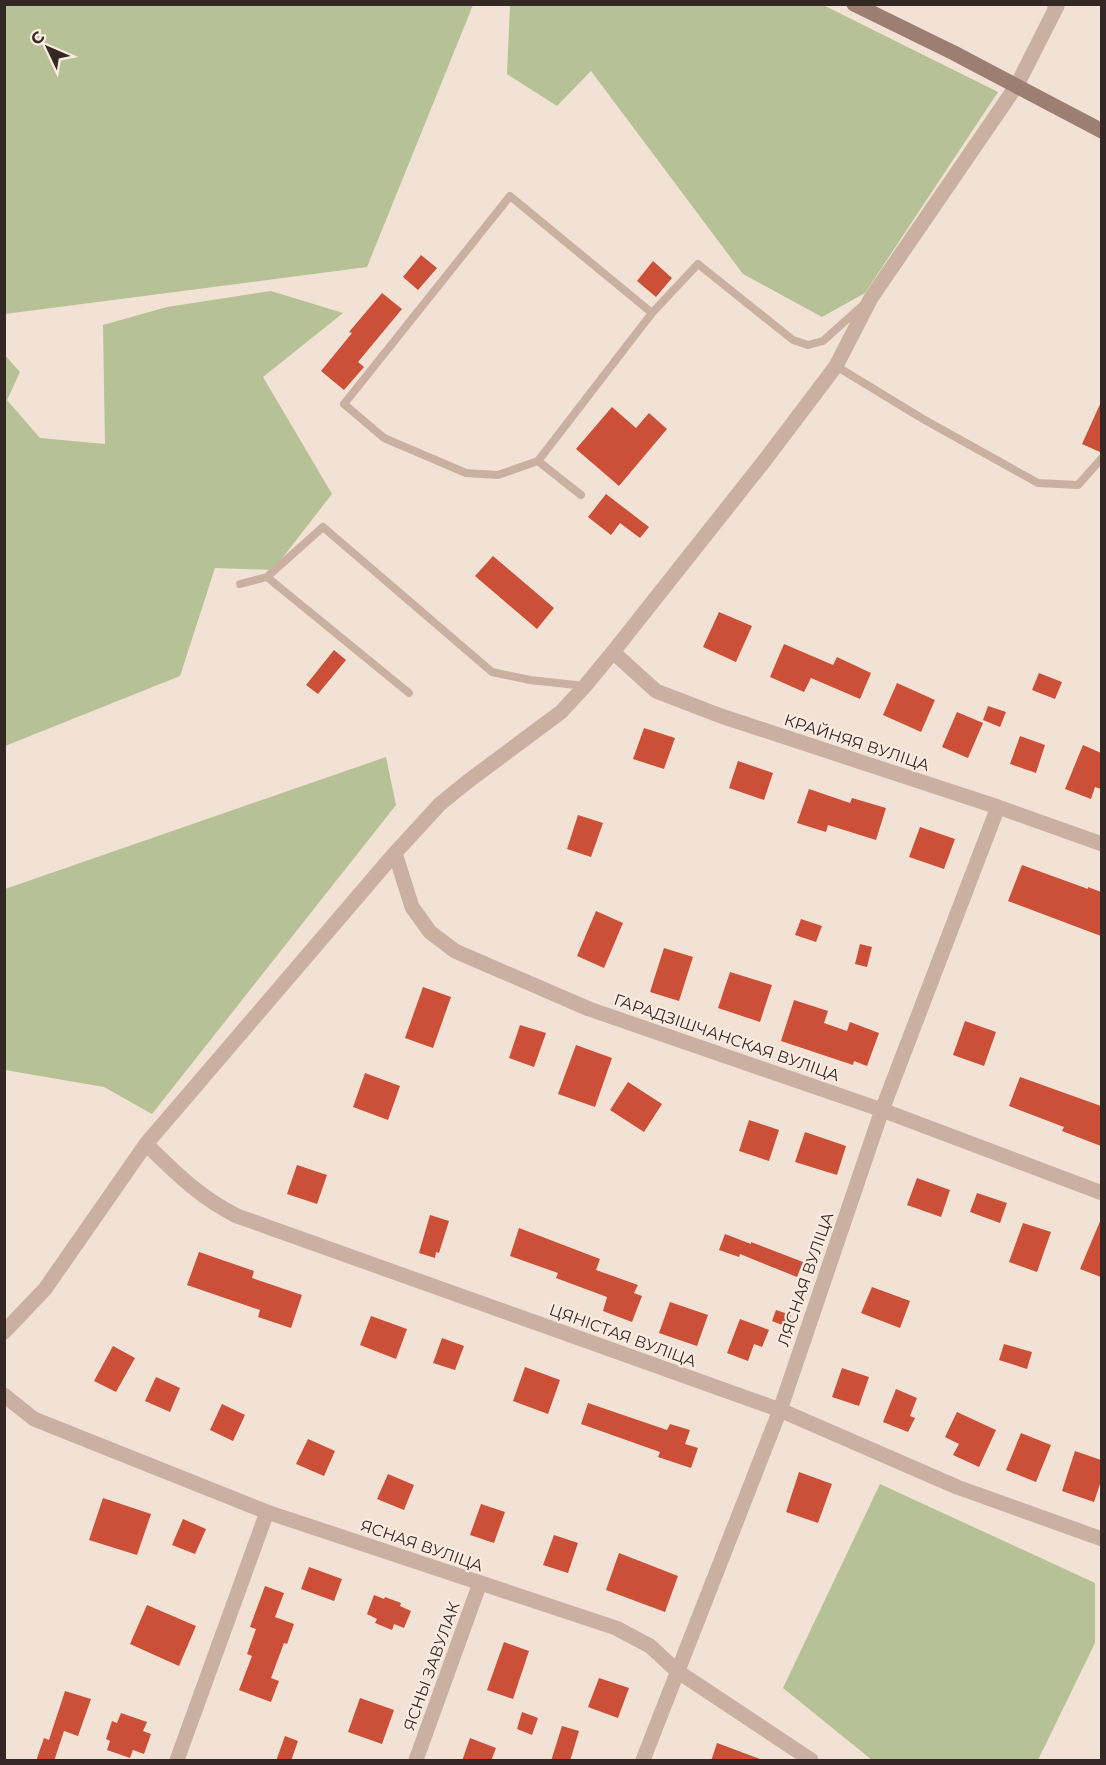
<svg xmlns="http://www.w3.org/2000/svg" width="1106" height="1765" viewBox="0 0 1106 1765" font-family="Montserrat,sans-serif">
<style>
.green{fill:#b6c195}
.building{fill:#cc5038}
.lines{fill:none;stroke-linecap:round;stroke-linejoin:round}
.service{stroke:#cab0a1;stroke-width:8}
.minor{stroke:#cab0a1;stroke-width:15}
.secondary{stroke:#9d7f72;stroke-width:15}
.labels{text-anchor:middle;stroke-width:4.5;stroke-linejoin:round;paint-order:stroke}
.street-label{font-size:16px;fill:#342824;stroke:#faece1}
</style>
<rect width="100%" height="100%" fill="#f2e2d5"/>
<path class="green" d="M821,4L998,92L865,293L822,317L743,274L591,71L557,106L507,74L510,5Z
M4,5L5,4L473,5L367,267L5,314Z
M271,291L343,313L263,377L332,494L273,570L215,568L180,676L5,746L4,354L20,372L7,400L40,438L105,444L103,325L167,307Z
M386,757L396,805L152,1114L104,1087L5,1070V889Z
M880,1484L1095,1583V1643L1038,1760H872L783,1688Z"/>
<path class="building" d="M421,255L437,268L418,290L403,277Z
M653,261L672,278L656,297L637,281Z
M382,293L402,309L358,362L364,367L344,390L321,371L352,333L349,332Z
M1101,402V452H1100L1082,444Z
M612,407L636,428L649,413L667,429L619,486L576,449Z
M606,494L649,527L640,538L620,523L611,535L588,517Z
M493,556L554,608L537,629L475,576Z
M719,612L752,626L736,662L703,647Z
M784,644L833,665L837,657L871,673L860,699L811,678L804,692L770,677Z
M334,650L346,660L318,694L306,685Z
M1039,673L1062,682L1055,699L1032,690Z
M897,683L935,700L921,732L883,715Z
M988,706L1006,712L1000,727L983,720Z
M957,712L983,723L968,758L942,747Z
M644,728L675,738L664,769L633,759Z
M1020,736L1045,745L1036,773L1010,764Z
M1083,745L1101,753V789L1095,787L1091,799L1065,789Z
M738,761L773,773L764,800L729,788Z
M809,789L850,803L852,798L886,808L876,840L828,825L826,832L797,823Z
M578,815L603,823L591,857L567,849Z
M920,827L955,839L944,869L909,857Z
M1022,865L1088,889V887L1101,892V936L1008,901Z
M596,911L623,923L604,968L577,956Z
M801,919L822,926L816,942L795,935Z
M860,944L872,947L867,967L855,964Z
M664,948L693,957L679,1001L650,992Z
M730,972L772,985L760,1022L718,1008Z
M423,987L451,997L433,1048L405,1038Z
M794,1000L828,1011L824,1023L847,1031L850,1022L879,1033L867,1066L854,1061L853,1065L781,1041Z
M965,1021L996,1032L984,1066L953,1055Z
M520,1025L546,1033L534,1067L509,1058Z
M576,1045L612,1058L595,1107L558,1094Z
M365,1073L400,1086L388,1120L353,1107Z
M1020,1077L1101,1106V1146L1062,1131L1064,1127L1009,1106Z
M628,1082L662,1104L644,1132L610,1110Z
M749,1120L779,1130L769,1161L739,1151Z
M805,1132L846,1146L837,1175L795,1162Z
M297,1165L327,1175L317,1204L287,1194Z
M917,1178L950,1190L941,1217L907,1205Z
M977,1193L1007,1203L1000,1223L970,1212Z
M430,1215L449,1221L439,1253L436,1252L435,1258L419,1253Z
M1101,1219V1277L1080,1269Z
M1023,1223L1051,1232L1037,1272L1009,1262Z
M519,1228L600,1259L596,1270L638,1285L634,1293L642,1296L632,1322L603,1311L607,1297L556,1278L558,1273L510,1256Z
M725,1234L751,1244V1242L803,1262L797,1277L740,1254L739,1257L719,1250Z
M199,1252L254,1271L252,1278L302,1295L291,1328L258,1317L260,1310L187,1285Z
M872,1287L910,1301L900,1328L861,1313Z
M670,1302L708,1315L697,1346L659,1333Z
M776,1310L791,1315L787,1327L772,1321Z
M371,1316L407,1329L396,1359L360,1345Z
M740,1319L769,1330L762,1347L754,1344L748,1361L727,1353Z
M442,1338L464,1346L455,1370L433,1363Z
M1004,1344L1032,1352L1027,1369L999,1360Z
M113,1346L135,1358L116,1392L94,1381Z
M525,1367L560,1380L548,1414L513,1401Z
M842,1368L869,1377L859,1406L832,1397Z
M156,1377L180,1388L170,1412L145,1401Z
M896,1389L917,1398L910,1416L915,1418L908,1432L883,1422Z
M588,1403L667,1430L670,1424L690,1430L685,1444L698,1448L691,1468L658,1457L660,1452L581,1424Z
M222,1404L245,1415L233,1441L210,1430Z
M957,1412L996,1430L979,1467L953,1455L959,1444L945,1437Z
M1021,1433L1051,1445L1036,1482L1006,1470Z
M308,1439L335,1451L324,1476L296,1464Z
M1075,1451L1101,1460V1481L1094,1502L1062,1491Z
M799,1472L832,1484L818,1523L786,1512Z
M388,1474L414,1485L404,1510L377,1499Z
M103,1498L151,1514L137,1555L89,1540Z
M481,1504L505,1512L494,1543L470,1535Z
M183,1519L206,1529L195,1554L172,1545Z
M554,1535L578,1543L568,1573L543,1565Z
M619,1553L678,1576L665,1612L606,1590Z
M309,1567L342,1579L334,1601L301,1589Z
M265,1586L284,1593L275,1617L294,1624L287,1644L284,1643L271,1678L279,1681L271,1702L239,1690L252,1656L247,1654L256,1629L250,1627Z
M374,1595L384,1599L385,1597L401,1603L400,1606L411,1611L404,1628L394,1624L392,1630L375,1623L377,1619L367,1614Z
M147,1605L196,1626L179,1666L130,1644Z
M504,1642L529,1651L513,1699L487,1690Z
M599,1678L629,1688L618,1718L588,1707Z
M65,1691L91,1699L78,1736L64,1731L54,1761H36L44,1738L49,1740Z
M360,1698L394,1710L382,1744L348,1732Z
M522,1712L538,1718L532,1735L517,1729Z
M121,1713L147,1722L143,1731L151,1734L144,1754L133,1750L130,1758L107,1750L110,1741L106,1739L112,1721L117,1723Z
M562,1726L579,1731L570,1761H551Z
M285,1736L298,1741L291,1761H276Z
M470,1738L496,1748L491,1761H462Z
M717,1743L760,1759L759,1761H711Z"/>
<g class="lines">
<path class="service" d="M652,313L510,196L344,404L384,438L466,473L498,475L538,461L652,313L698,264L793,340L808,345L823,341L862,306
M836,366L923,419L1038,483L1078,485L1102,458
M538,461L581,495
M267,577L409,693
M240,584L267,577L323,527L492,672L530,680L585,686"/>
<path class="minor" d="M613,652L656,691L721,716L998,807L1102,844
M395,853L412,907L430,932L455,951L589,1009L882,1110L1102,1193
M146,1144C177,1174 198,1196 237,1216L780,1410L957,1487L1102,1539
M4,1332L45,1289L146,1144L395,853L440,804L467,782L561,712L585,686L613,652L765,460L836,366L871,298L1017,85L1057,6L1054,4
M4,1395L34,1419L267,1512L616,1628L650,1646L677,1671L811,1760
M177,1760L267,1512
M416,1760L480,1583
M643,1760L780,1410L882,1110L998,807"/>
<path class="secondary" d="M854,4L954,53L1102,131"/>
</g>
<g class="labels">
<g class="street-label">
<text transform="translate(857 742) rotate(18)" y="6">КРАЙНЯЯ ВУЛІЦА</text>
<text transform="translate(727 1037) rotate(19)" y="6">ГАРАДЗІШЧАНСКАЯ ВУЛІЦА</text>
<text transform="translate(805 1279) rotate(-71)" y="6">ЛЯСНАЯ ВУЛІЦА</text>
<text transform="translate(623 1335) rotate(20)" y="6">ЦЯНІСТАЯ ВУЛІЦА</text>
<text transform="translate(422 1545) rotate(19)" y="6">ЯСНАЯ ВУЛІЦА</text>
<text transform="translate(431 1666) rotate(-70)" y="6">ЯСНЫ ЗАВУЛАК</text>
</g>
</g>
<rect width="1106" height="1765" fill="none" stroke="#342824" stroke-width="12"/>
<g transform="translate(48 48) rotate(314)" stroke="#faece1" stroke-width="4.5" paint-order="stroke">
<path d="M0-4.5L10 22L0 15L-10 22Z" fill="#342824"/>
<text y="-9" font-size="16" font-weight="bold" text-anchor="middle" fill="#342824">С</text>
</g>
</svg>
